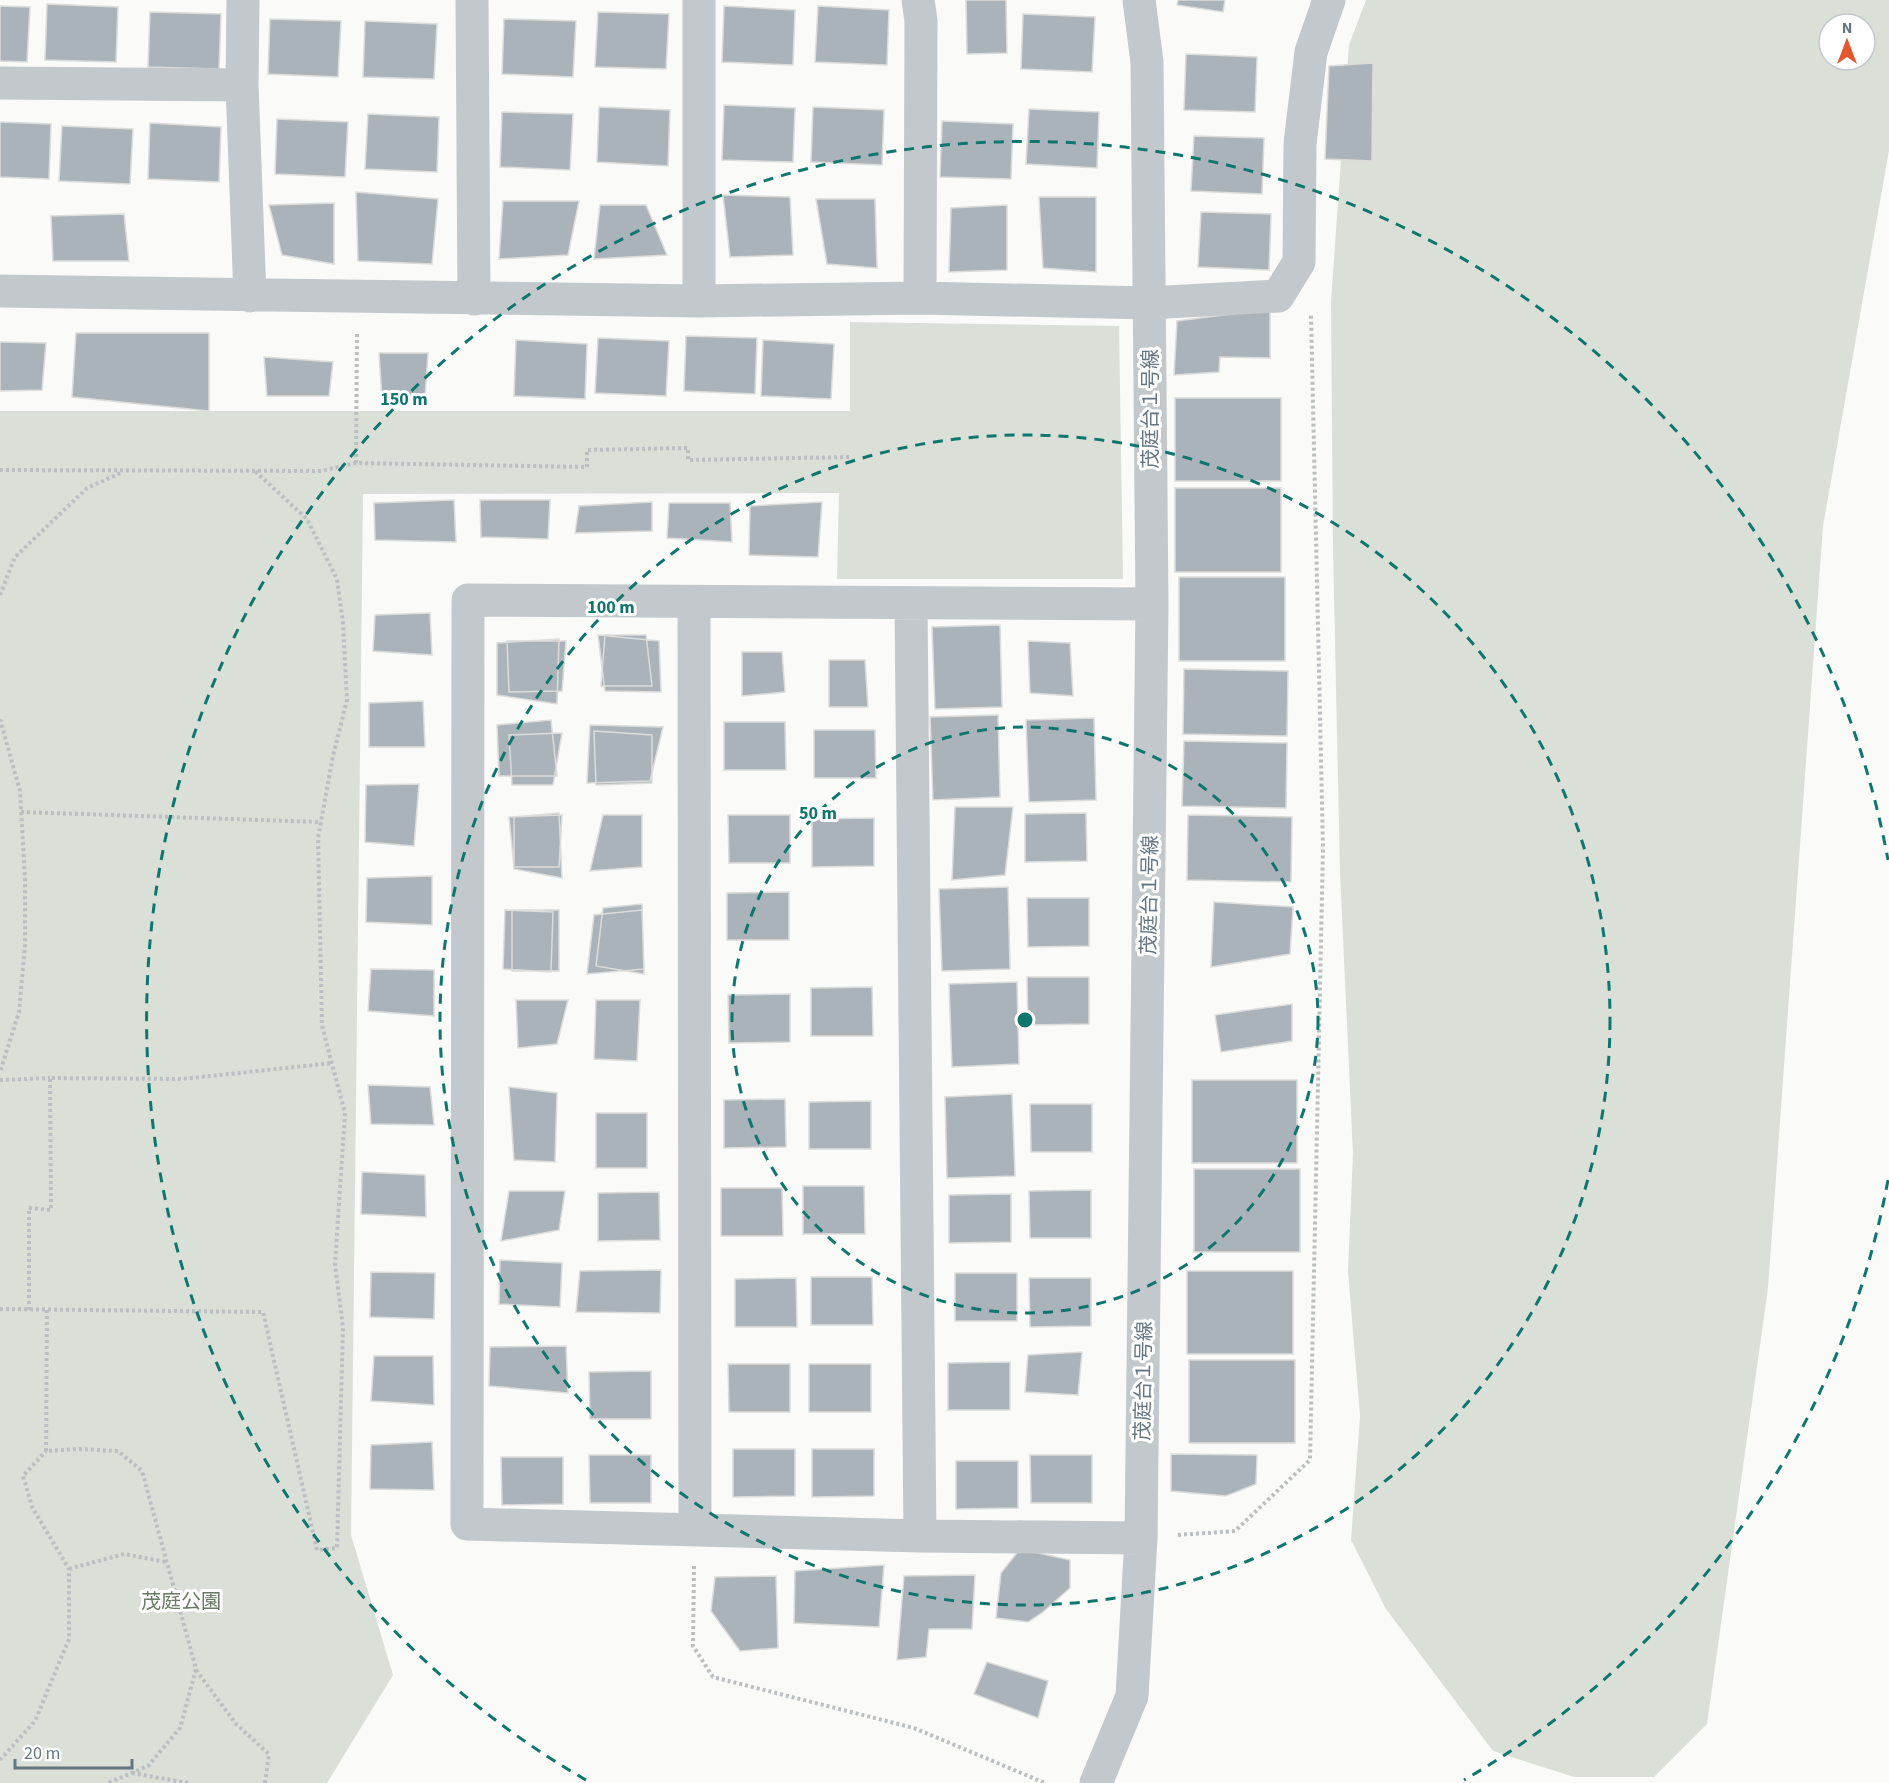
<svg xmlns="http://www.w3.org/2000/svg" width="1889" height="1783" viewBox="0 0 1889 1783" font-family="'Source Sans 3','Noto Sans JP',sans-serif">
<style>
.green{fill:#dadfd7;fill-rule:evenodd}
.building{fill:#aab3b9;stroke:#dcdcda;stroke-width:1.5}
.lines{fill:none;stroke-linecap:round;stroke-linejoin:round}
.path{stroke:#bbbfc2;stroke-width:4;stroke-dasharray:3 3;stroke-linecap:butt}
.minor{stroke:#c3c8cc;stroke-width:33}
.ring{fill:none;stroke:#0f766e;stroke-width:3;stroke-dasharray:10 8}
.labels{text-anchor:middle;stroke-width:6;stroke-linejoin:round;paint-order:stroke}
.street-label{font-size:20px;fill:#657683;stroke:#fff}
.park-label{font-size:20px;fill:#687a64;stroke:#fff}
.centre{fill:#0f766e;stroke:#fff;stroke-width:3}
.ring-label{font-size:18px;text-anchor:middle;font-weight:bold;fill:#0f766e;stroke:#fff;stroke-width:6;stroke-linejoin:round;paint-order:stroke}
</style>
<rect width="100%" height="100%" fill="#fafaf8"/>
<path class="green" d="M1366,0H1889V150L1823,526L1768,1288L1707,1724L1654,1777H1574L1493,1751L1386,1609L1351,1540L1360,1416L1348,1272L1353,1154L1340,872L1333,548L1331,302L1349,45ZM1829,24H1865V60H1829Z
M850,322L1119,326L1123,579H837L839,493L363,494L351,1535L393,1675L327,1783H0V411H850Z"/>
<path class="building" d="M966,0H1006L1007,53L967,54Z
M1178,0H1225L1223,12L1177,5Z
M47,4L118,7L116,62L45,60Z
M0,6L30,7L27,62L0,61Z
M724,6L795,10L793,65L722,62Z
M818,6L889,10L887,65L815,62Z
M150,12L221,14L219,69L148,67Z
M598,12L669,14L666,69L595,67Z
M1023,14L1095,17L1092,72L1021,69Z
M270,19L341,21L338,77L268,74Z
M504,19L576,21L573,77L502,74Z
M365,21L437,24L434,79L363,77Z
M1186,54L1257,57L1255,112L1184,110Z
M1373,63L1372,161L1325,159L1329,66Z
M724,105L795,108L793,162L722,160Z
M599,107L670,110L668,166L597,162Z
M813,107L884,110L882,165L811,162Z
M1029,109L1099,112L1097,168L1026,164Z
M502,112L573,114L570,170L500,167Z
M368,114L439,117L437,172L365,169Z
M277,119L348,122L345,177L275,174Z
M942,121L1013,124L1011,179L940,177Z
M0,122L51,124L49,179L0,177Z
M150,123L221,127L219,182L148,179Z
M62,126L133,129L130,184L59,181Z
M1194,136L1264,138L1262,194L1191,191Z
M356,192L438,199L432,264L358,261Z
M723,195L790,197L793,255L730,257Z
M1039,197H1096V272L1043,268Z
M816,199H875L877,268L827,264Z
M503,201H579L568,255L499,259Z
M334,203V264L282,255L269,205Z
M600,205H646L667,255L594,259Z
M1007,205V270L949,272L951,208Z
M1201,212L1271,214L1269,270L1198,267Z
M124,214L129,261H53L51,216Z
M1270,309V358L1220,357L1219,372L1174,375L1177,321Z
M76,333H209V411L72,397Z
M686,336L757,338L755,394L684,391Z
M598,338L669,341L666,396L595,393Z
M516,340L587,344L585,399L514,396Z
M763,340L834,344L831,399L761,396Z
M0,342L46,343L42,390L0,391Z
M379,353H428L425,398L382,399Z
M264,357L333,362L329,396H267Z
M1175,398H1281V481H1175Z
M1175,488H1281V572H1175Z
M454,500L456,542L375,540L374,503Z
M480,500H550L548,539L481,537Z
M652,502V531L575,533L579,506Z
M822,502L818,557L749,555L750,506Z
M669,503H730L732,542L667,538Z
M1179,577H1285V661H1179Z
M430,613L432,655L373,651L375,615Z
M1000,625L1002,707L935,709L932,627Z
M598,635L659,641L661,692L605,691Z
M605,635H646L652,686H601Z
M559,639L557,704L497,695V643Z
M507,641H566L562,691L509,692Z
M1028,641L1070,643L1073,696L1030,693Z
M742,652H782L785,692L742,696Z
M829,660H865L868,707H829Z
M1184,669L1288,671L1287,736L1183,734Z
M423,701L425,747H369V703Z
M998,715L1000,797L933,800L930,717Z
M1094,718L1096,800L1029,802L1026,720Z
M551,720L557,776H499L497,725Z
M724,722H785L786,770H724Z
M590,725L663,727L650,781L587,783Z
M814,730H875L876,778H814Z
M594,731L652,735V783L596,785Z
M562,733L553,785H512L509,735Z
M1184,741L1287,743L1286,808L1182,806Z
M419,784L414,846L365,842L366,785Z
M955,807H1013L1005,875L952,880Z
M559,813L562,878L514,869V817Z
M1086,813L1087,861L1025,862V814Z
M562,815L559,867H514L509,817Z
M603,815H642V867L590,871Z
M728,815H790V863H729Z
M1188,815L1292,817L1291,882L1187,880Z
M874,818V866L812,867V819Z
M432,876V925L366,922L367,878Z
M1008,887L1010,969L942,971L939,889Z
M789,892V940H727V893Z
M1027,898H1089V946L1028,947Z
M1214,902L1293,907L1290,954L1211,967Z
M642,904L644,974L596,966L603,908Z
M505,910L553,912L551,972L503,969Z
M512,910H559V971H512Z
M642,910L644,969L587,974L594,915Z
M371,969L434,970V1016L368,1011Z
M1027,977H1089V1024L1028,1025Z
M1017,982L1019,1064L952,1067L949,984Z
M872,987L873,1036H811V988Z
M790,994V1042L729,1043L728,995Z
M516,1000H568L557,1044L518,1048Z
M596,1000H640L637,1061L594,1059Z
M1292,1004V1041L1221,1052L1215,1015Z
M1192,1080H1297V1163H1192Z
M368,1085L430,1087L434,1125L371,1124Z
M509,1087L557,1093L555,1162L514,1160Z
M1012,1094L1015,1176L947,1178L945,1097Z
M785,1099L786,1147L724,1148V1100Z
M871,1101V1149H809V1102Z
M1030,1104H1092V1152H1031Z
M596,1113H647V1168H596Z
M1194,1169H1300V1252H1194Z
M362,1172L425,1175L426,1217L361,1214Z
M803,1186H864L865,1234H803Z
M721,1188H782L783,1236H721Z
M1091,1190V1238H1030L1029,1191Z
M509,1191H565L559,1230L501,1241Z
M659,1192L660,1240L598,1241V1193Z
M1011,1194V1242L949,1243V1195Z
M500,1260L562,1263L560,1307L499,1304Z
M661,1270L660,1313L576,1312L580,1271Z
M1187,1271H1293V1354H1187Z
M371,1272L435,1273L434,1319L370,1317Z
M955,1273H1017V1321H955Z
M811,1277H872L873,1325H811Z
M796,1278L797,1327H735V1279Z
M1029,1278H1091V1326L1030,1327Z
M566,1346L568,1393L489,1386L490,1347Z
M1082,1352L1078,1395L1025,1392L1028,1355Z
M374,1356H433L434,1405L371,1401Z
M1189,1360H1295V1443H1189Z
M1010,1362V1410H948V1363Z
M728,1364H790V1412H729Z
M809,1364H871V1412H809Z
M651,1371V1419H590L589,1372Z
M432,1442L434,1490L370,1489L371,1445Z
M733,1449H795V1496L733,1497Z
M812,1449H874V1496L812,1497Z
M1171,1454L1257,1455L1256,1484L1226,1496L1171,1491Z
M589,1455H651V1503H590Z
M1030,1455H1092V1503H1031Z
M501,1457H563V1504L502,1505Z
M956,1461H1018V1508L956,1509Z
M1020,1549L1070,1560V1588L1043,1612L1028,1622L996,1618L1001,1573Z
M884,1565L879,1627L794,1623L795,1571Z
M975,1575L972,1629H929L926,1657L897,1660L904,1576Z
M776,1576L778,1648L740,1651L711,1611L715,1577Z
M987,1662L1048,1681L1038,1718L974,1694Z"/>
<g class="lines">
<path class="path" d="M356,463L357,332
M0,470L321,471L356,463L587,467V450L688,448V460L850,457
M0,595L15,557L87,488L123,472
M0,719L20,791L25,879V945L19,1012L0,1072
M21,812L321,822
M0,1080L50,1078
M0,1309L263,1312L317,1550L337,1548L343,1328L335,1264L345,1113L322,1026L318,838L333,756L347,700L343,623L337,579L307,519L255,471
M29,1310V1208L51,1210L50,1078L182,1079L332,1063
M47,1310L46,1451L79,1449L118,1451L142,1471L196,1669L180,1728L148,1766L108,1783
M1178,1535L1235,1531L1310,1460L1323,848L1311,315
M694,1566L693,1646L713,1677L914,1728L1045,1783
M69,1569L124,1554L166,1562
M196,1670L236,1724L269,1754L265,1783
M0,1760L35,1721L69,1639V1569L32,1507L23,1476L46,1451
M132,1773L188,1783"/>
<path class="minor" d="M243,0L242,85L250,296
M472,0L474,299
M918,0L921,21L920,298
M0,83L242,85
M0,291L699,301L920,298L1149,303L1278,296L1299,262L1300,144L1311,52L1329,0
M699,301V0
M694,603L695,1529
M911,604L920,1536
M1141,1538L920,1536L467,1524L468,600L1152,604
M1096,1783L1132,1696L1141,1538L1152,604L1147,62L1139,0"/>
</g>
<g class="ring">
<circle cx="1025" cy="1020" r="293"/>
<circle cx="1025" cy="1020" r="585"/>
<path d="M1888 1180A878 878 0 0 1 1464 1780M586 1780A878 878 0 1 1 1888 860"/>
</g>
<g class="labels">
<g class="street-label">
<text transform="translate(1150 409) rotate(-90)" y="7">茂庭台１号線</text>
<text transform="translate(1149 895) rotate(-89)" y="7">茂庭台１号線</text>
<text transform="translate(1143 1381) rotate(-89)" y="7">茂庭台１号線</text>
</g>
<g class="park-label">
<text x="181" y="1608">茂庭公園</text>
</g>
</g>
<circle cx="1025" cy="1020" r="9" class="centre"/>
<g class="ring-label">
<text x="404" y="405">150 m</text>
<text x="611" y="613">100 m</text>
<text x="818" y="819">50 m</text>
</g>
<g transform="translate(1847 42)"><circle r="28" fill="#ffffff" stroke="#c1c8cd" stroke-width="1.5"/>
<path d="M0-4.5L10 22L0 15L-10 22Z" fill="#e4572e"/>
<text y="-9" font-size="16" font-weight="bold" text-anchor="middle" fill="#657683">N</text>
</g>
<path d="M15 1759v9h117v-9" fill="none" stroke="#657683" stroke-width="3"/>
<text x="24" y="1759" font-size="18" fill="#657683" stroke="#ffffff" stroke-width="4.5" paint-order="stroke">20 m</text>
</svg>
